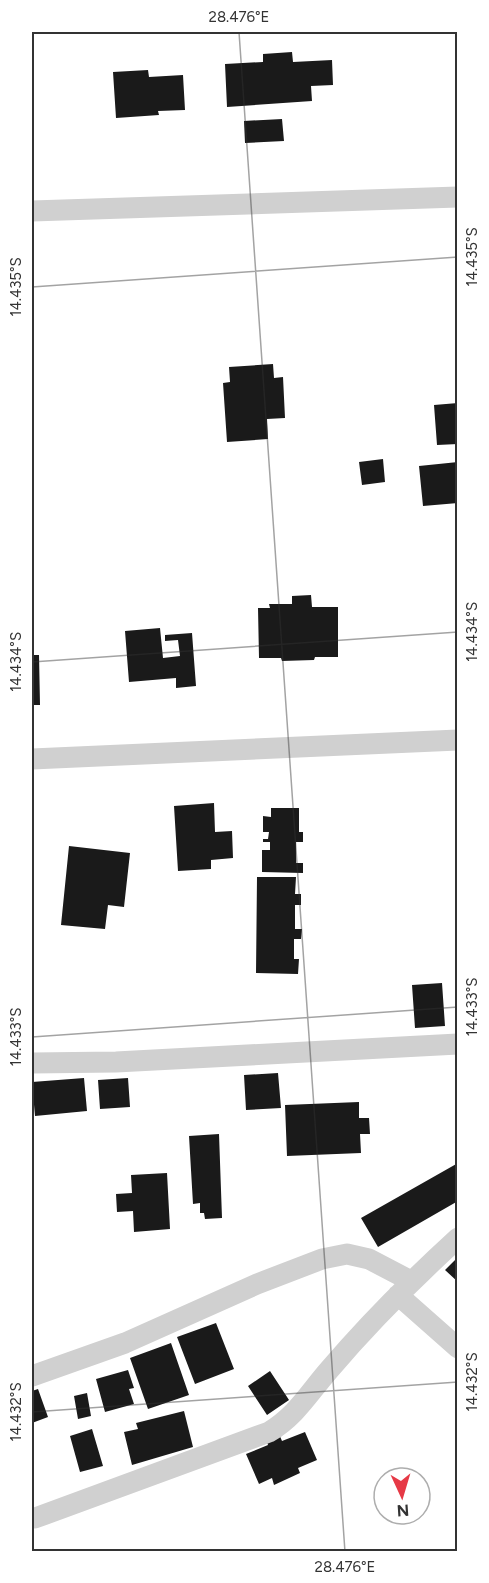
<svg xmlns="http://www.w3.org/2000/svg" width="489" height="1583" viewBox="0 0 489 1583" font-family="Figtree,sans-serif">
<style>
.building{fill:#1a1a1a}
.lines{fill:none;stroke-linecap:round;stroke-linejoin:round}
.minor{stroke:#d0d0d0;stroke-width:21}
.ticks{fill:none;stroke:#333;stroke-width:1.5;stroke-opacity:0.45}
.neatline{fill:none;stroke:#333;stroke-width:2}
.ticks-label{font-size:15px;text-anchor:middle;fill:#333}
</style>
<rect width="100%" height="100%" fill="#fff"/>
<path class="building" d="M292,52L293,62L332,60L333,85L311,86L312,101L227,107L225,64L263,62V54Z
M148,70L149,77L183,75L185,110L158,111L159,115L116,118L113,72Z
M282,119L284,141L245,143L244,121Z
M273,364L274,378L283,377L285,418L267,419L268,439L227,442L223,383L230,382L229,367Z
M458,403V444L437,445L434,405Z
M383,459L385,482L362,485L359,462Z
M458,462V503L423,506L419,466Z
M311,595L312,607H338V657H315L314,660L282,661L281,658H259L258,608H270L269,604H292V596Z
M160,628L163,658L180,656L178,640L165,641V635L192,633L196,686L176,688V678L129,682L125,631Z
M32,655H39L40,705H32Z
M214,803L215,832L232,831L233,858L211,860V869L178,871L174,806Z
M271,808H299V832H303V842H296V863H303V873L262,872V850H270V842H263V839H268L269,832H263V816L271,817Z
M69,846L130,853L124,907L108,905L105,929L61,925Z
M257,877H296L295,894H301V905H295V929H302L301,939H294V959H299L298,974L256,973Z
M442,983L445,1026L415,1028L412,985Z
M278,1073L281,1108L246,1110L244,1075Z
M84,1078L87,1111L35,1116L32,1082Z
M128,1078L130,1107L100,1109L98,1080Z
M359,1102V1118H369L370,1134H360L361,1153L287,1156L285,1105Z
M219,1134L222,1218L205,1219L204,1213H200V1203L193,1204L189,1136Z
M458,1163V1201L378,1247L361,1218Z
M167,1173L170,1229L134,1232L133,1211L117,1212L116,1194L132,1193L131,1175Z
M458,1257V1282L445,1270Z
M216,1323L234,1369L195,1384L177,1337Z
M171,1343L189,1395L148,1409L130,1358Z
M128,1370L134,1388L129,1389L134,1404L105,1412L96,1379Z
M270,1371L289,1400L267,1415L248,1386Z
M38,1389L48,1417L32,1423V1391Z
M87,1393L91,1416L78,1419L74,1396Z
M184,1411L193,1447L132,1465L124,1432L138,1429L136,1423Z
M92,1429L103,1466L80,1472L70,1436Z
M305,1432L317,1460L298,1468L300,1473L274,1485L272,1478L259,1484L246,1454L268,1445L266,1439L279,1434L282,1441Z"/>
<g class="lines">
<path class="minor" d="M32,211L458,197
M32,759L458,740
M32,1063L116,1062L458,1044
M398,1295L458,1348
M32,1376L125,1343L257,1284L322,1259L347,1254L369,1259L411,1281
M35,1518L269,1432C296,1416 309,1393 329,1370C369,1323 412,1280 458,1238"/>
</g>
<path class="ticks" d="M239,32L345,1552M32,287L458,257M32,662L458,632M32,1037L458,1007M32,1412L458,1382"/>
<rect width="489" height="1583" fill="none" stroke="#ffffff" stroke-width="66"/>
<g transform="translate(402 1496) rotate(176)"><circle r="28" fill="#ffffff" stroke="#adadad" stroke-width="1.5"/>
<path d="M0-4.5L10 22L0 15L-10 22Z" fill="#e63946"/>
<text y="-9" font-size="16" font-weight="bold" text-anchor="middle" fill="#333333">N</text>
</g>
<rect x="33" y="33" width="423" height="1517" class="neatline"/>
<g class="ticks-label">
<text x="239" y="22">28.476°E</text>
<text transform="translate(472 257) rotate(-90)" y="5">14.435°S</text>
<text transform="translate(16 287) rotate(-90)" y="5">14.435°S</text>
<text transform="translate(472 632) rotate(-90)" y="5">14.434°S</text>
<text transform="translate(16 662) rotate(-90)" y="5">14.434°S</text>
<text transform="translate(472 1007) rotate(-90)" y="5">14.433°S</text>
<text transform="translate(16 1037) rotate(-90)" y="5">14.433°S</text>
<text transform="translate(472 1382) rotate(-90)" y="5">14.432°S</text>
<text transform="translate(16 1412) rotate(-90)" y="5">14.432°S</text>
<text x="345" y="1572">28.476°E</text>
</g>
</svg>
